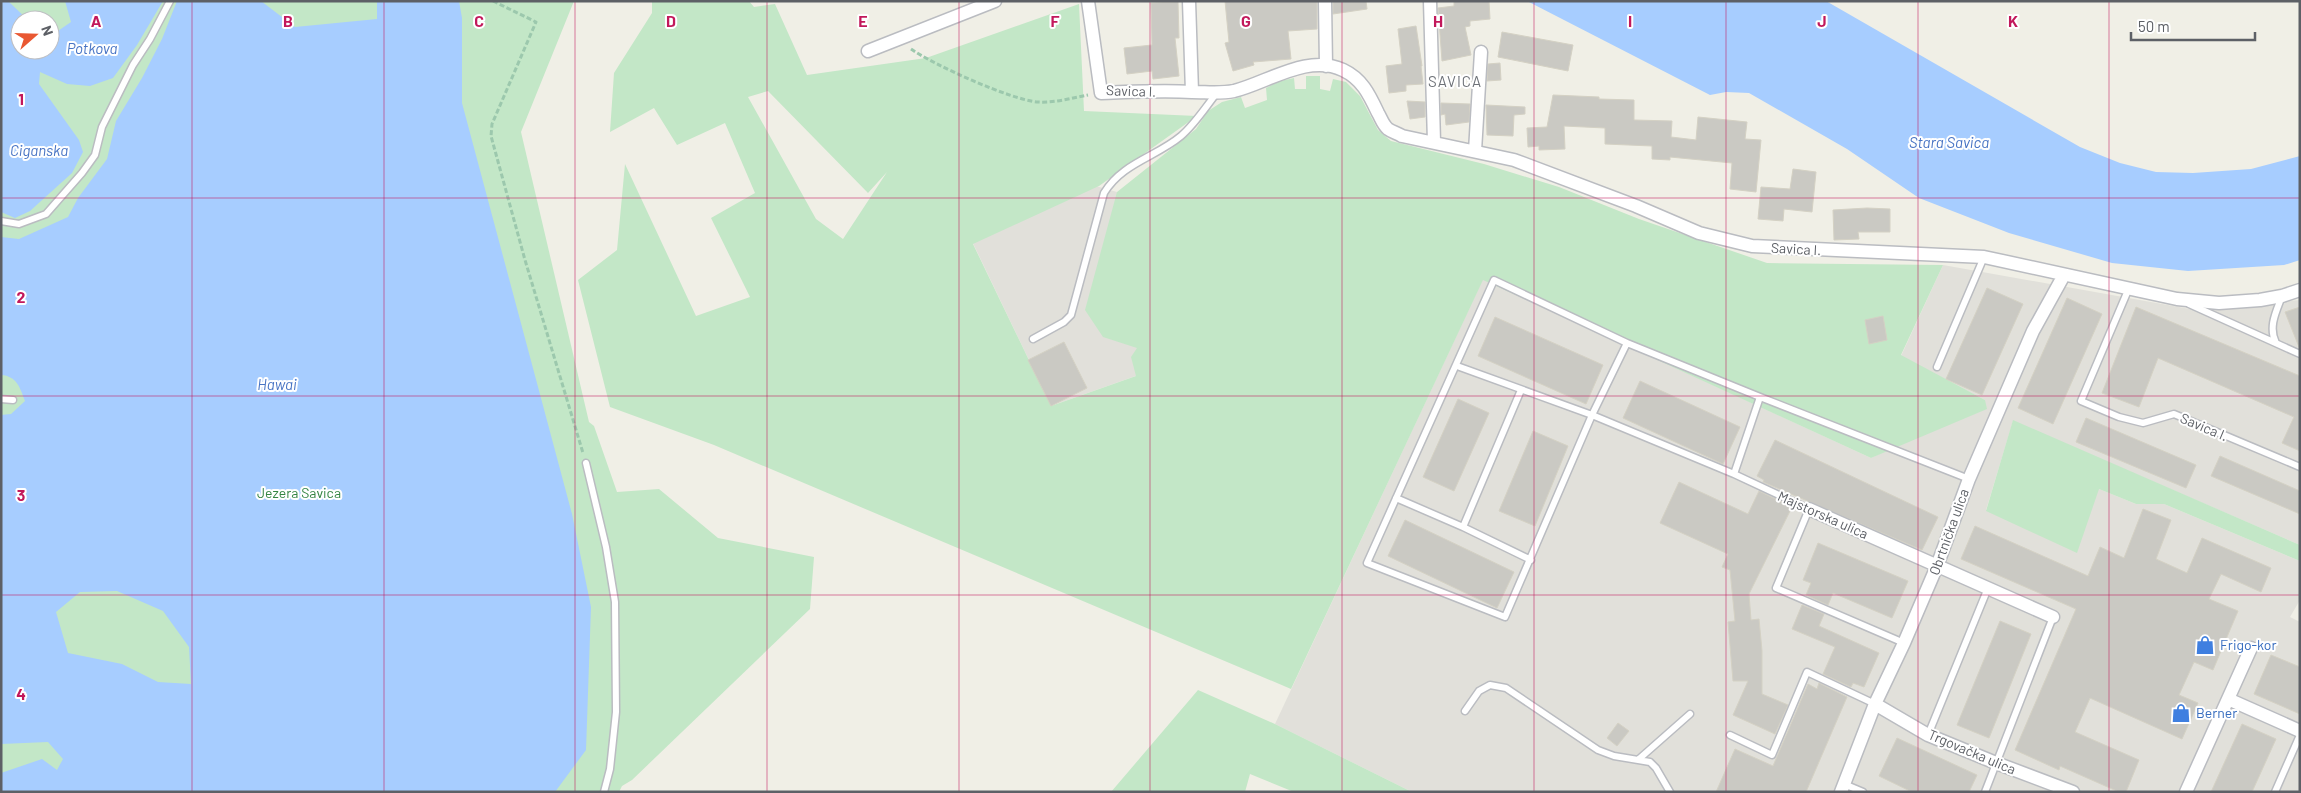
<svg xmlns="http://www.w3.org/2000/svg" width="2301" height="793" viewBox="0 0 2301 793" font-family="Barlow,sans-serif">
<style>
.industrial{fill:#e1e0da}
.green{fill:#c3e7c7;fill-rule:evenodd}
.water{fill:#a7cdff;fill-rule:evenodd}
.building{fill:#cac9c3;stroke:#d4d1c4}
.lines{fill:none;stroke-linecap:round;stroke-linejoin:round}
.lane-casing{stroke:#babcc1;stroke-width:9}
.street-casing{stroke:#babcc1;stroke-width:15}
.path{stroke:#9cc8ad;stroke-width:3;stroke-dasharray:5 2.5;stroke-linecap:butt}
.lane{stroke:#fff;stroke-width:6}
.street{stroke:#fff;stroke-width:12}
.grid{fill:none;stroke:#c2185b;stroke-width:1;stroke-opacity:0.55}
.labels{text-anchor:middle;stroke-width:4;stroke-linejoin:round;paint-order:stroke}
.street-label{font-size:14px;fill:#5d6066;stroke:#fff}
.park-label{font-size:14px;fill:#358543;stroke:#fff}
.shop-label{font-size:14px;fill:#366cbe;stroke:#fff;text-anchor:start}
.water-label{font-size:15px;font-style:italic;fill:#4874c4;stroke:#fff}
.neighbourhood-label{font-size:15px;letter-spacing:1px;fill:#6e7278;stroke:#fff}
.grid-label{font-size:16px;text-anchor:middle;font-weight:bold;fill:#c2185b;stroke:#fff;stroke-width:4;stroke-linejoin:round;paint-order:stroke}
</style>
<rect width="100%" height="100%" fill="#f0efe6"/>
<path class="industrial" d="M1078,181L1170,207L1161,367L1051,406L970,237Z
M1943,265L2190,309L2300,300V545L2013,421L1986,510L2099,489L2136,504H2164L2300,561V600L2290,617L2300,622V792H1412L1275,724L1483,279L1871,458L1985,400L1901,356Z"/>
<path class="green" d="M1,1H574L521,132L589,422L594,426L617,492L659,489L718,538L814,557L810,609L632,780L622,786L619,792H1ZM20,20H50V50H20Z
M652,1H749L754,7L775,4L807,75L926,58L1079,4L1084,111L1197,116L1099,186L973,244L1051,406L1136,376L1131,357L1137,348L1103,337L1085,310L1117,192L1196,129L1208,111L1222,102L1241,97L1245,108L1267,100L1266,88L1280,81L1294,78L1295,89H1306V76H1320V89L1330,91L1333,79L1346,82L1360,96L1378,130L1391,141L1484,164L1559,187L1639,219L1767,263L1943,265L1901,355L1985,400L1987,409L1871,458L1483,280L1291,689L714,445L610,407L578,280L617,250L625,164L696,316L750,297L711,218L755,193L725,123L677,145L654,108L610,132L614,73L652,13ZM768,91L868,193L887,172L843,239L816,219L748,97Z
M2013,420L2300,545V561L2164,504H2136L2099,489L2077,553L1986,511Z
M1198,690L1275,724L1412,792H1294L1250,774L1245,792H1111Z"/>
<path class="water" d="M1,1H8L28,20H20V50H50V33H55L71,22L65,1H163L137,45L113,78L90,86L67,84L40,72L39,84L79,140L83,152L72,173L30,211L15,218L1,212Z
M177,1H261L295,27L377,19V1H459L462,18V103L572,514L591,607L586,750L555,792H1V773L42,759L57,770L63,759L48,742L1,744V415L11,414L25,401C20,388 17,376 1,375V237L19,239L68,217L78,198L107,159L116,121L142,78L162,39ZM117,591L163,611L189,647L191,684L158,682L122,664L68,653L56,612L80,592Z
M1527,1H1826L2080,147L2120,163L2156,172L2193,173L2251,169L2300,156V260L2284,265L2188,271L2112,263L2009,233L1919,198L1847,149L1749,93L1726,92L1710,95Z"/>
<path class="building" d="M1225,1H1317V29L1288,31L1291,59L1253,62L1254,65L1233,71L1225,43L1229,42Z
M1333,1H1366L1367,9L1333,14Z
M1454,1H1489L1490,19L1470,21V26L1465,27L1471,55L1442,61L1438,8L1454,6Z
M1178,2L1179,38H1175L1179,76L1153,79L1152,71L1127,74L1124,48L1152,45L1151,3Z
M1416,26L1422,66H1421L1423,84L1406,85V91L1389,93L1386,66L1402,64L1398,29Z
M1502,32L1573,45L1568,71L1498,57Z
M1500,63L1501,80L1487,81L1488,64Z
M1553,95L1599,97V99L1634,100V120L1672,121L1671,137L1696,140L1698,117L1747,122L1745,139L1761,140L1756,192L1730,189L1732,163L1670,157V160L1652,159V146L1605,144V128L1564,126L1565,149L1539,150V146L1528,147L1527,128L1547,127Z
M1407,101L1425,102V117L1410,119Z
M1441,103L1470,104L1469,122L1446,125L1445,114L1441,115Z
M1486,105L1525,107V114L1514,115L1513,136L1487,135Z
M1793,169L1816,172L1812,212L1784,209L1783,221L1758,219L1761,187L1790,189Z
M1867,208L1890,209V232H1858L1859,239L1834,240L1833,210Z
M1987,288L2023,304L1982,395L1946,379Z
M2067,298L2102,314L2053,424L2018,408Z
M2136,307L2300,376V451L2282,443L2294,417L2158,358L2139,407L2102,393Z
M2300,307V347H2299L2285,312Z
M1883,316L1887,340L1869,344L1865,320Z
M1495,317L1603,365L1586,404L1478,356Z
M1064,342L1087,388L1051,406L1028,360Z
M1640,381L1740,427L1723,464L1623,418Z
M1458,399L1489,413L1454,491L1423,477Z
M2086,418L2196,465L2186,488L2076,442Z
M1533,431L1568,446L1535,526L1499,511Z
M1775,440L1938,517L1922,550L1763,482L1764,480L1757,476Z
M2220,456L2300,491V514L2211,476Z
M1679,482L1748,514L1759,491L1792,507L1749,594L1751,620L1759,619L1762,651V694L1788,705L1775,734L1733,715L1748,681H1733L1728,622L1735,621L1730,570L1722,567L1728,554L1660,523Z
M2143,509L2171,520L2156,559L2187,573L2202,538L2271,568L2261,592L2221,574L2209,599L2238,611L2213,670L2194,662L2179,695L2198,703L2182,739L2090,698L2075,732L2139,760L2126,792H2119L2060,766L2059,770L2015,750L2076,609L1961,559L1975,526L2088,576L2100,547L2124,558Z
M1405,520L1514,572L1497,608L1388,556Z
M1818,543L1908,581L1892,618L1833,593L1828,605L1806,595L1811,583L1803,580Z
M1802,605L1824,614L1819,626L1879,653L1864,687L1853,683L1851,687L1823,674L1835,647L1792,629Z
M2000,621L2031,634L1989,738L1957,725Z
M2271,655L2300,667V714L2254,694Z
M1819,683L1847,697L1806,792H1716L1735,749L1773,766L1808,684L1817,689Z
M1618,723L1629,731L1617,746L1607,738Z
M2242,724L2276,739L2252,792H2211Z
M1897,738L1977,775L1969,792H1912L1879,776Z"/>
<g class="lines">
<g class="lane-casing">
<path id="lane" d="M1,221L19,224L46,214L82,173L95,155L102,127L133,65L150,39L170,1
M2129,288L2081,401L2119,417L2143,423L2174,414L2300,467
M2189,304L2300,354
M1033,339L1064,322L1071,315L1104,193C1122,163 1156,157 1181,136C1195,124 1205,108 1216,94
M1627,343L1592,415L1505,617L1367,563L1494,280L1627,343L1760,397L1969,479
M2276,343C2268,327 2276,312 2282,296
M1457,366L1592,415L1734,474L1809,509L1776,588L1904,643
M1937,367L1984,257
M1,399L13,400
M586,463L606,547L615,602L616,712L610,769L604,792
M1734,474L1760,397
M1396,498L1463,527L1531,560
M1463,527L1521,390
M1465,711L1479,691L1490,685L1506,688L1598,750L1614,756L1650,762L1656,768L1670,792
M1730,735L1772,755L1807,672L1875,704
M1928,735L1988,588
M1639,759L1690,714
M1844,784L1863,792
M1985,792L2053,617
M2275,792L2300,735"/>
</g>
<g class="street-casing">
<path id="street" d="M1088,1L1101,93C1131,92 1162,90 1192,92C1207,92 1219,94 1234,91C1267,83 1308,53 1343,70C1362,79 1369,94 1378,113C1381,118 1383,125 1388,129C1392,132 1397,133 1402,136L1514,160L1636,206L1699,233L1752,246L1984,257L2177,299L2219,303L2260,300L2282,296L2300,290
M1189,1L1192,92
M1325,1L1326,66
M1430,1L1434,142
M868,51L995,1
M1475,151L1481,52
M1809,509L2053,617
M2228,699L2300,731
M1875,704L1928,735L1996,763L2073,792
M1841,792L1875,704L1904,643L1937,566L1969,479L2033,331L2064,275
M2186,792L2251,648"/>
</g>
<path class="path" d="M493,1L536,22L492,124L491,136L525,260L583,453
M911,49C934,65 1011,100 1038,102C1055,103 1072,98 1088,95"/>
<use href="#lane" class="lane"/>
<use href="#street" class="street"/>
</g>
<path class="grid" d="M192,1V792M384,1V792M575,1V792M767,1V792M959,1V792M1150,1V792M1342,1V792M1534,1V792M1726,1V792M1918,1V792M2109,1V792M1,198H2300M1,396H2300M1,595H2300"/>
<defs>
<g id="shop-bare" transform="scale(1.5)"><path d="M-5-2.5h2.3a2.7 3.5 0 0 1 5.4 0H5L5.5 6h-11ZM-1.5-2.5h3a1.5 2.3 0 0 0-3 0Z" fill="#3f7fe0" stroke="#fff" stroke-width="2.5" paint-order="stroke"/></g>
</defs>
<g fill-rule="evenodd">
<use href="#shop-bare" x="2205" y="645"/>
<use href="#shop-bare" x="2181" y="713"/>
</g>
<g class="labels">
<g class="street-label">
<text transform="translate(1131 91) rotate(2)" y="5">Savica I.</text>
<text transform="translate(1796 249) rotate(3)" y="5">Savica I.</text>
<text transform="translate(2204 427) rotate(23)" y="5">Savica I.</text>
<text transform="translate(1823 515) rotate(24)" y="5">Majstorska ulica</text>
<text transform="translate(1949 532) rotate(-70)" y="5">Obrtnička ulica</text>
<text transform="translate(1972 752) rotate(23)" y="5">Trgovačka ulica</text>
</g>
<g class="park-label">
<text x="299" y="498">Jezera Savica</text>
</g>
<g class="shop-label">
<text x="2220" y="650">Frigo-kor</text>
<text x="2196" y="718">Berner</text>
</g>
<g class="water-label">
<text x="92" y="54">Potkova</text>
<text x="1949" y="148">Stara Savica</text>
<text x="39" y="156">Ciganska</text>
<text x="277" y="390">Hawai</text>
</g>
<g class="neighbourhood-label">
<text x="1455" y="87">SAVICA</text>
</g>
</g>
<g class="grid-label">
<text x="96" y="27">A</text>
<text x="288" y="27">B</text>
<text x="479" y="27">C</text>
<text x="671" y="27">D</text>
<text x="863" y="27">E</text>
<text x="1055" y="27">F</text>
<text x="1246" y="27">G</text>
<text x="1438" y="27">H</text>
<text x="1630" y="27">I</text>
<text x="1822" y="27">J</text>
<text x="2013" y="27">K</text>
<text x="21" y="105">1</text>
<text x="21" y="303">2</text>
<text x="21" y="501">3</text>
<text x="21" y="700">4</text>
</g>
<rect width="2301" height="793" fill="none" stroke="#5d6066" stroke-width="5"/>
<g transform="translate(35 35) rotate(70)"><circle r="24" fill="#ffffff" stroke="#bebfc2"/>
<path d="M0-4L9 19L0 12L-9 19Z" fill="#e95832"/>
<text y="-8" font-size="14" font-weight="bold" text-anchor="middle" fill="#5d6066">N</text>
</g>
<path d="M2131 32v8h124v-8" fill="none" stroke="#5d6066" stroke-width="2.5"/>
<text x="2138" y="32" font-size="15" fill="#5d6066" stroke="#ffffff" stroke-width="4" paint-order="stroke">50 m</text>
</svg>
